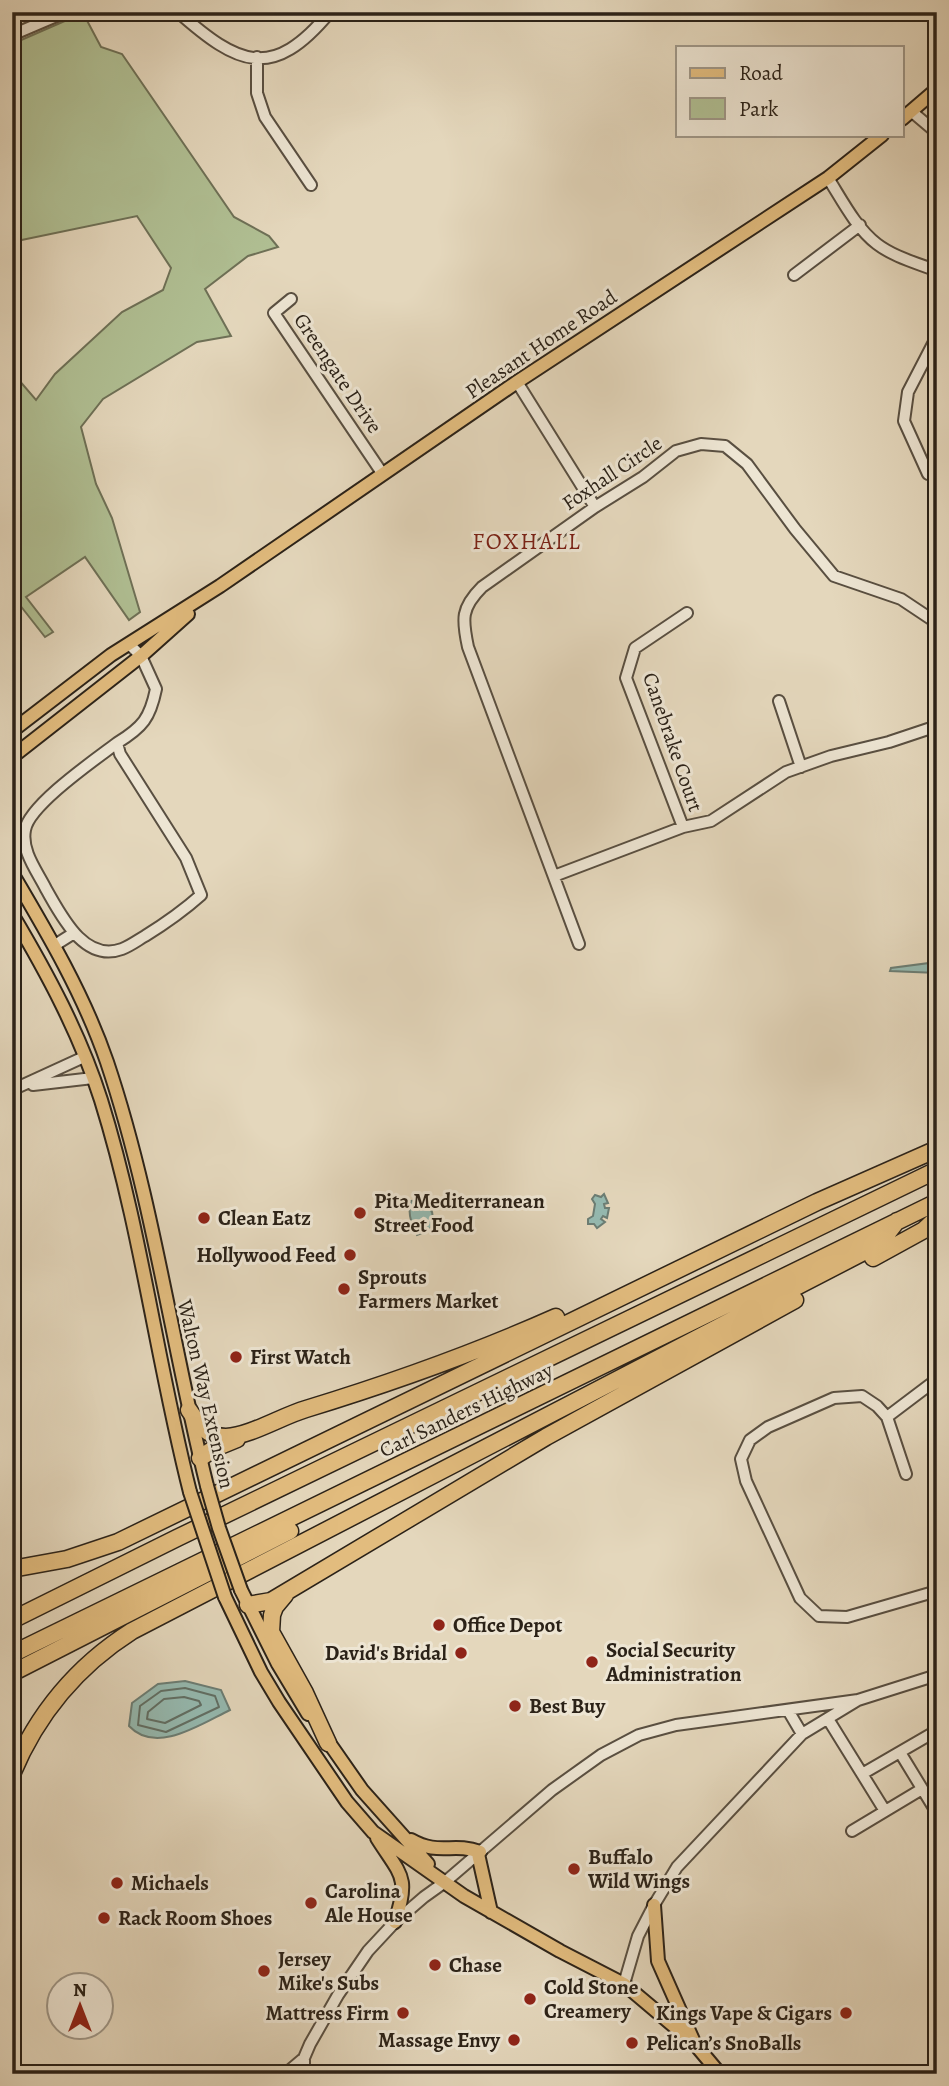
<svg xmlns="http://www.w3.org/2000/svg" width="949" height="2086" viewBox="0 0 949 2086" font-family="Alegreya,serif">
<style>
.green{fill:#b0bf93;stroke:#6e7056;stroke-width:2}
.water{fill:#95bab1;stroke:#6b7d74;stroke-width:2}
.lines{fill:none;stroke-linecap:round;stroke-linejoin:round}
.shore{stroke:#606e64;stroke-width:2}
.minor-casing{stroke:#594f41;stroke-width:14}
.major-casing{stroke:#2b2218;stroke-width:16}
.highway-casing{stroke:#2b2218;stroke-width:19}
.minor{stroke:#ede5d3;stroke-width:10}
.major{stroke:#e2bc7e;stroke-width:12}
.highway{stroke:#e2bc7e;stroke-width:16}
.major-bridge-casing{stroke:#2b2218;stroke-width:16;stroke-linecap:butt}
.major-bridge{stroke:#e2bc7e;stroke-width:12}
.poi-dot{fill:#8f2418;stroke:#ede5d3;stroke-width:2.5}
.labels{text-anchor:middle;stroke-width:6;stroke-linejoin:round;paint-order:stroke}
.street-label{font-size:21px;fill:#2b2218;stroke:#ede5d3}
.poi-label{font-size:21px;font-weight:bold;fill:#2b2218;stroke:#ede5d3;text-anchor:start}
.neighbourhood-label{font-size:23px;letter-spacing:2px;fill:#7a1f14;stroke:#ede5d3}
</style>
<rect width="100%" height="100%" fill="#e4d7bc"/>
<filter id="stains"><feTurbulence type="fractalNoise" baseFrequency=".00286" numOctaves="4"/><feColorMatrix values="0 0 0 0 .2 0 0 0 0 .09 0 0 0 0 .02 0 0 0 .5 -.17"/></filter>
<radialGradient id="worn" r=".72"><stop offset=".6" stop-color="#630" stop-opacity="0"/><stop offset="1" stop-color="#630" stop-opacity=".3"/></radialGradient>
<path class="green" d="M83,13L101,47L122,54L234,217L269,236L278,247L248,256L205,289L231,336L197,342L103,399L81,427L96,484L112,518L140,612L129,620L85,557L26,597L53,632L45,637L12,595V372L36,400L55,374L122,312L163,290L171,268L137,216L12,242V44Z"/>
<path class="water" d="M937,962V973L890,971L891,968Z
M604,1194L608,1203L604,1204L605,1208H609L607,1218L603,1216L601,1219L605,1222L597,1228L594,1224H588V1219L593,1216L595,1204L592,1199L595,1195L601,1197Z
M421,1200C434,1207 435,1218 430,1230L417,1235C411,1224 407,1213 411,1201Z
M185,1681L221,1690L230,1710C201,1724 156,1755 129,1726L132,1703L158,1684Z"/>
<g class="lines">
<path class="shore" d="M185,1688L215,1696L219,1707L166,1732L138,1725L140,1706L161,1691Z
M184,1697L199,1701L201,1705L165,1723L147,1719L148,1712L164,1699Z"/>
<g class="minor-casing">
<path id="minor" d="M178,12C238,65 272,82 330,12
M12,35L66,12
M257,57V93L265,117L311,185
M911,111L937,133
M828,178C842,200 856,228 877,244C894,257 917,263 937,271
M794,275L860,225
M291,299L274,313L382,473
M517,382L595,507
M928,474L904,421L908,392L937,336
M779,701L801,767
M117,743C96,759 29,805 25,830C21,851 37,871 46,889C61,915 84,963 122,949C130,946 138,940 145,936C166,923 183,911 201,895L186,858L120,754L117,743C143,727 150,718 156,689L141,656L129,644
M683,827L626,678L635,648L687,613
M554,876L683,827L711,821L786,772L831,756L889,742L937,726
M579,944L468,647C462,619 461,608 482,587L595,507L643,477L676,451L701,444L725,446L747,464L795,529L834,576L901,599L937,623
M55,945L74,933
M33,1085L93,1078
M12,1090L84,1057
M887,1417L932,1383
M906,1474L887,1417L877,1406L862,1396L834,1398L768,1427L750,1440L741,1459L746,1481L800,1598L819,1616L847,1617L937,1591
M789,1712L802,1734
M828,1719L885,1811
M901,1754L937,1813
M862,1774L931,1734
M852,1831L922,1789
M624,1984L638,1936L654,1905L677,1867L802,1734L858,1700L937,1675
M289,2074L291,2069L304,2058
M304,2074V2058L310,2044L338,1995L368,1951L395,1922L424,1897L445,1882L552,1790L601,1755L639,1735L676,1725L858,1700"/>
</g>
<g class="major-casing">
<path id="major" d="M902,119L937,89
M12,731L111,655L220,586L517,382L828,178L882,135
M12,757L141,656L188,614
M12,873C48,934 84,995 107,1062C153,1199 172,1346 207,1486
M12,914C47,973 80,1034 101,1100C141,1228 157,1363 190,1492
M241,1590L278,1664L308,1714
M225,1597L261,1672L279,1702L347,1802L373,1832L464,1896L560,1951L624,1984L694,2043L720,2074
M325,1737L362,1790L428,1864
M377,1838C401,1876 410,1876 395,1922
M411,1840C439,1856 453,1842 480,1852
M478,1854L491,1912
M654,1905L658,1961L693,2040"/>
</g>
<g class="highway-casing">
<path id="highway" d="M873,1258L924,1230L937,1218
M189,1410C198,1424 207,1437 226,1437C250,1436 282,1416 306,1409C391,1383 475,1353 556,1317
M200,1458L215,1448L237,1439
M12,1569L67,1559L118,1542L817,1202L937,1149
M285,1595L275,1607L272,1615L271,1632L305,1693L328,1743
M248,1605L271,1601L546,1437L795,1300
M12,1620L177,1538L937,1170
M12,1654L937,1202
M12,1673L290,1531
M12,1774C37,1714 77,1666 132,1631L879,1244L897,1221"/>
</g>
<use href="#minor" class="minor"/>
<use href="#major" class="major"/>
<use href="#highway" class="highway"/>
<g class="major-bridge-casing">
<path id="major-bridge" d="M207,1486L219,1528L241,1590
M190,1492L225,1597"/>
</g>
<use href="#major-bridge" class="major-bridge"/>
</g>
<g class="poi-dot">
<circle cx="360" cy="1213" r="7"/>
<circle cx="204" cy="1218" r="7"/>
<circle cx="350" cy="1255" r="7"/>
<circle cx="344" cy="1289" r="7"/>
<circle cx="236" cy="1357" r="7"/>
<circle cx="439" cy="1625" r="7"/>
<circle cx="461" cy="1653" r="7"/>
<circle cx="592" cy="1662" r="7"/>
<circle cx="515" cy="1706" r="7"/>
<circle cx="574" cy="1869" r="7"/>
<circle cx="117" cy="1883" r="7"/>
<circle cx="311" cy="1903" r="7"/>
<circle cx="104" cy="1918" r="7"/>
<circle cx="435" cy="1965" r="7"/>
<circle cx="264" cy="1971" r="7"/>
<circle cx="530" cy="1999" r="7"/>
<circle cx="403" cy="2013" r="7"/>
<circle cx="846" cy="2013" r="7"/>
<circle cx="514" cy="2040" r="7"/>
<circle cx="632" cy="2043" r="7"/>
</g>
<g class="labels">
<g class="street-label">
<text transform="translate(541 344) rotate(-34)" y="7">Pleasant Home Road</text>
<text transform="translate(338 373) rotate(56)" y="7">Greengate Drive</text>
<text transform="translate(612 473) rotate(-34)" y="7">Foxhall Circle</text>
<text transform="translate(673 742) rotate(71)" y="7">Canebrake Court</text>
<text transform="translate(206 1394) rotate(77)" y="7">Walton Way Extension</text>
<text transform="translate(466 1410) rotate(-26)" y="7">Carl Sanders Highway</text>
</g>
<g class="poi-label">
<text x="374" y="1208">Pita Mediterranean<tspan x="374" dy="24">Street Food</tspan></text>
<text x="218" y="1225">Clean Eatz</text>
<text x="336" y="1262" text-anchor="end">Hollywood Feed</text>
<text x="358" y="1284">Sprouts<tspan x="358" dy="24">Farmers Market</tspan></text>
<text x="250" y="1364">First Watch</text>
<text x="453" y="1632">Office Depot</text>
<text x="606" y="1657">Social Security<tspan x="606" dy="24">Administration</tspan></text>
<text x="447" y="1660" text-anchor="end">David's Bridal</text>
<text x="529" y="1713">Best Buy</text>
<text x="588" y="1864">Buffalo<tspan x="588" dy="24">Wild Wings</tspan></text>
<text x="131" y="1890">Michaels</text>
<text x="325" y="1898">Carolina<tspan x="325" dy="24">Ale House</tspan></text>
<text x="118" y="1925">Rack Room Shoes</text>
<text x="278" y="1966">Jersey<tspan x="278" dy="24">Mike's Subs</tspan></text>
<text x="449" y="1972">Chase</text>
<text x="544" y="1994">Cold Stone<tspan x="544" dy="24">Creamery</tspan></text>
<text x="389" y="2020" text-anchor="end">Mattress Firm</text>
<text x="832" y="2020" text-anchor="end">Kings Vape &amp; Cigars</text>
<text x="500" y="2047" text-anchor="end">Massage Envy</text>
<text x="646" y="2050">Pelican’s SnoBalls</text>
</g>
<g class="neighbourhood-label">
<text x="527" y="549">FOXHALL</text>
</g>
</g>
<rect width="949" height="2086" fill="none" stroke="#e4d7bc" stroke-width="42"/>
<rect x="14" y="14" width="921" height="2058" fill="none" stroke="#2b2218" stroke-width="3.5"/>
<rect x="21" y="21" width="907" height="2044" fill="none" stroke="#2b2218" stroke-width="2"/>
<rect x="676" y="46" width="228" height="91" fill="#ede5d3" stroke="#9f9788" stroke-width="2"/>
<rect x="690" y="68" width="35" height="10" fill="#e2bc7e" stroke="#9f9788" stroke-width="2"/>
<text x="739" y="80" font-size="21" fill="#2b2218">Road</text>
<rect x="690" y="98" width="35" height="21" fill="#b0bf93" stroke="#9f9788" stroke-width="2"/>
<text x="739" y="116" font-size="21" fill="#2b2218">Park</text>
<g transform="translate(80 2006)"><circle r="33" fill="#ede5d3" stroke="#9f9788" stroke-width="2"/>
<path d="M0-5L12 26L0 18L-12 26Z" fill="#8f2418"/>
<text y="-10" font-size="19" font-weight="bold" text-anchor="middle" fill="#2b2218">N</text>
</g>
<rect width="100%" height="100%" filter="url(#stains)"/>
<rect width="100%" height="100%" fill="url(#worn)"/>
</svg>
